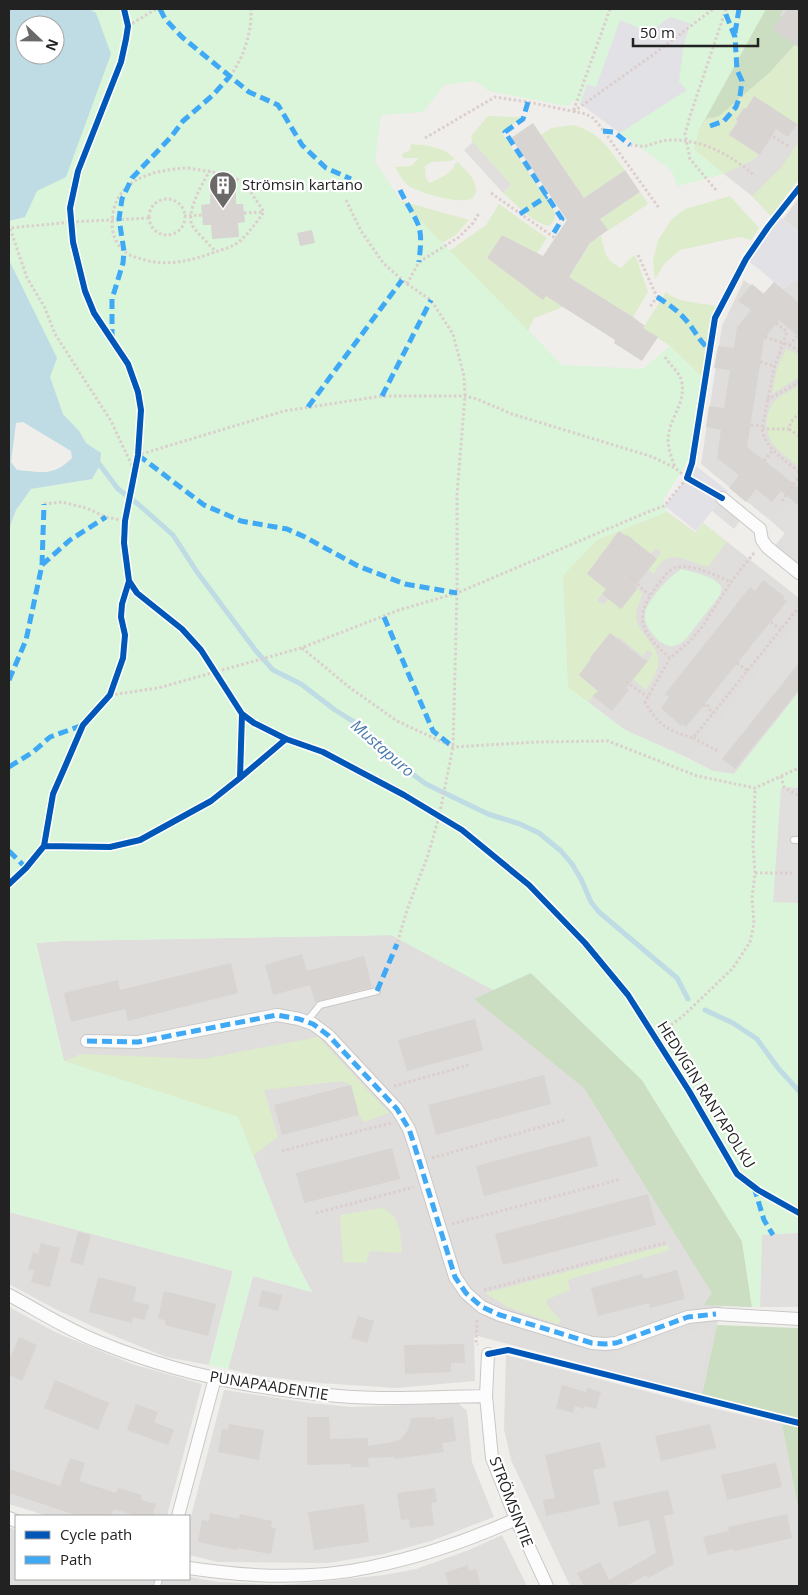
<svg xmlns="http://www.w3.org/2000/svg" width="808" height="1595" viewBox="0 0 808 1595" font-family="'Open Sans',sans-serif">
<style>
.residential{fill:#dfdedc}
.grass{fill:#ddeccb}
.forest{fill:#cbdec1}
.park{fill:#daf5da}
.parking{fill:#e0dfde}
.plaza{fill:#e2e1e5}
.water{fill:#bfdbe3;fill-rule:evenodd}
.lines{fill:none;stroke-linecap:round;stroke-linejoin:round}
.stream{stroke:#bfdbe3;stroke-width:5}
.building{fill:#d7d4d2}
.lane-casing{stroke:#c9c8c7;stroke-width:8}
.street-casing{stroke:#c9c8c7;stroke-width:14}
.path{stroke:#dccecd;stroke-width:3;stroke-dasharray:2.5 2.5;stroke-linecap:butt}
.lane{stroke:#fdfcfc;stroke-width:6}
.street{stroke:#fdfcfc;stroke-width:12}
.quiet{stroke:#3fa9f5;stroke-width:5;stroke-dasharray:10 5;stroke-linecap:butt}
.cycleway-casing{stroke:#fff;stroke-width:9}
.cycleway{stroke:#0057b8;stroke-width:6}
.labels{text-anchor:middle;stroke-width:4.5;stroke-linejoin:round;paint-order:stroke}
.poi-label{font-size:15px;fill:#222;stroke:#fff;text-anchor:start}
.street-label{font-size:15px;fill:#222;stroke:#fff}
.water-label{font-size:16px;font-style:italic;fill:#4a7aab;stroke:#fff}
</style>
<rect width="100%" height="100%" fill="#f0eeeb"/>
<path class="residential" d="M766,9H799V178L771,216L752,196L724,174L694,149Z
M799,198V231L783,219Z
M796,279L799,282V544L701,464L722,326L744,280L763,294L774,282L783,289Z
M667,512L696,533L703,523L799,598V692L734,774L713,771L690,759L625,730L568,687L563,576L597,540Z
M392,935L531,973L752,1307L721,1306L702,1395L474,1335L475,1381L396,1388L319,1383L260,1376L228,1369L253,1276L312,1292L291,1252L238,1117L64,1061L36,943L64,941Z
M9,1212L233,1271L209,1365L166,1357L112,1335L55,1309L9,1284Z
M9,1307L57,1333L132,1364L202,1384L167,1516H48L9,1504Z
M506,1355L699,1405L782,1424L799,1514V1586H570L511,1460L504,1429Z
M224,1390L310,1403L352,1407L458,1403L467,1411L472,1462L494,1517L431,1541L384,1554L328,1563L218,1562L189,1555V1524Z
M9,1527L16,1530V1579H189V1577L218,1582L279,1585L329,1581L384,1575L416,1569L469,1550L502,1535L527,1586H9Z"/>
<path class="grass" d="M795,45L799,48V120L797,124L754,96L746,109L743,108L736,120L738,121L729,134L759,155L751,161L724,174L694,149L698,132L706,119L719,116L769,73Z
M488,116L520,117V119L502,133L555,212C555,218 554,223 549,226C531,222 516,204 503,193L511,185L472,142L471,136Z
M574,125C603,135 607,147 625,170L584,198L541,135L551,128Z
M799,141V178L771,216L752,196L781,168Z
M411,144C428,145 444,147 455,159L449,161L432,162L424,167L426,171C424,175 426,180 430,183C438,179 453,173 455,164L458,162C467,172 477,179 476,193L472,199C458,204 422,194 409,186C403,182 399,174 395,167L411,166L419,158H403L402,154L410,150Z
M375,162L401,201L469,220L456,235L442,243L401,201Z
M640,192L648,204L608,231L600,219Z
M730,196L759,228L751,240L739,237L680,250L665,263L655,279L653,261L658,240L672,219L685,209Z
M499,204L547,238L537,253L502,235L487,258L543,299L546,296L563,307L534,318L528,331L449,251L486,225Z
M596,234L598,238L601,236C606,254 603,258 621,268L633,256L636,257L648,292L633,317L569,277Z
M666,292C678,303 701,303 717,306L712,317L702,377L670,346L643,328Z
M786,349L799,354V377L772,394L777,369Z
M799,386V467C791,460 779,452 773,444C764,432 765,410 776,400C782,394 792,390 799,386Z
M667,512L695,533L703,523L727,542L708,567C697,564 677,553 666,559C660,562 657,569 654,574L648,570L661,552L656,548L651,554L627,535L626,536L619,531L614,537L621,543L611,555L604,550L599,556L600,558L587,573L607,589L597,600L603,605L609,599L621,609L638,588L642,594C641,601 636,608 636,616C637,636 665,647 657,669C655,676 650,683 646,690L633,679L653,654L647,650L642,656L619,637L617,638L610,633L590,658L591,659L579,675L598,691L588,702L568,687L563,577L465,603L597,540Z
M318,1037L389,1113L364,1122L359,1115L351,1086L343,1081L264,1090L278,1137L253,1156L64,1061L81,1054L203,1059Z
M383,1208C402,1219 400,1233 402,1253L370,1251L366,1263L343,1262L340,1215Z
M668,1245L670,1250L568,1280L570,1290L546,1300L548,1306L561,1321L557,1324L508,1307L485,1293Z"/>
<path class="forest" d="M731,9H784L780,15L782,17L773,30L795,44L769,73L719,116L706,119L698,132Z
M531,973L642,1080L742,1241L752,1307L704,1305L712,1293L584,1088L474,999Z
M717,1325L799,1328V1418L702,1395Z
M782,1424L799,1428V1514Z"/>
<path class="park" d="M89,9H766L698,132L694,149L724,174L677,186L672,171L575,100L567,106L489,91L475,81L444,85L423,112L381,115L375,162L401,201L562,365L643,369L670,346L702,377L688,461L663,500L667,512L597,540L563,576L568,687L625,730L690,759L713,771L734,774L799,692V788L784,787L773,901L799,903V1233L762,1235L760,1307H752L742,1241L642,1080L531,973L493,990L391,935L64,941L36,943L64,1061L238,1117L291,1252L312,1292L253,1276L228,1369L209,1365L233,1271L9,1212V529L16,510L31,489L92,479L100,465L101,453L86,443L79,431L63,414L50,377L27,300L9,260V221L25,217L37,191L66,177L96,13Z
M682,569C694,573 716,576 722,588L720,595L685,640C681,643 677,646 671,646C659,645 643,626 645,614C646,602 671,574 682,569Z"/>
<path class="parking" d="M473,142L511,185L503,193L464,150Z
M719,502L741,520L734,529L712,511Z
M794,502L799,506V569L773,548L785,533L776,526Z
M799,620V662L713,771L690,759Z
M784,787L799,788V903L773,902L781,788Z
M799,1233V1307H760L762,1235Z
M686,1333L710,1334L699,1387L619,1367L624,1350L665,1337Z"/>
<path class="plaza" d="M670,17L690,23L683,49L679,82L687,90L620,133L580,104L587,84L596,87L620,20L649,32Z
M777,216L783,219L799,231V278L797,281L796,279L783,289L746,259Z
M696,466L728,491L696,531L665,506Z"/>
<path class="water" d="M9,9H89L96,13L111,54L66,177L37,191L25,217L9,221ZM25,25H55V55H25Z
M9,260L57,358L50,377L63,414L79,431L86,443L101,453L100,465L92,479L31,489L16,510L9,529ZM23,422L71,451L72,458C53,477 42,472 17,470L11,462L16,423Z"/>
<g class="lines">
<path class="stream" d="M100,465L118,489L138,504L173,535L197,572L256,651L273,670L301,684L335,710L367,730L385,754L426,784L488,814L520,824L539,833L561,851L572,864L581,879L591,902L599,912L677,978L688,999
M705,1010L733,1023L757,1039L778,1068L799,1091"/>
</g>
<path class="building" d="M787,9H799V47L773,30Z
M754,96L797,124L788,137L776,129L760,155L729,135L738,121L736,120L744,108L746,109Z
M533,123L584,198L625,170L640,192L600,219L608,230L590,243L569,277L633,317L645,326L643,328L658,337L642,361L614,343L615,340L563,307L546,296L543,300L487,258L502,235L543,256L567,220L511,138Z
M229,180L230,190L236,189V204H243L245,222L238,223L239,237L212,239L211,225H203L201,205L210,204L211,181Z
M312,230L315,243L300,246L297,233Z
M774,282L799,303V337L779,320L764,339L747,447L799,488V506L781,491L772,502L756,489L746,502L729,488L739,475L717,458L721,430L706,427L709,406L724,408L730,370L714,368L718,346L734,348L737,327L751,310L738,301L752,284L764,294Z
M619,531L626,536L627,535L657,559L635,586L638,588L621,609L602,594L606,589L587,574Z
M763,580L784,596L783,598L787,601L686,727L682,724L681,726L661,708L669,697L665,694L750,587L755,591Z
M610,633L642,658L648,661L626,688L629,690L612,711L593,696L598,691L579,675L591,659L590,658Z
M799,663V690L735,769L722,759Z
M302,954L307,971L364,956L372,987L315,1002L310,985L273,995L265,965Z
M231,963L238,993L128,1021L125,1009L71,1022L64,993L118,980L120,990Z
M475,1019L483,1050L407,1071L398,1040Z
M544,1075L551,1104L436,1135L428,1105Z
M351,1085L359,1115L282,1135L274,1105Z
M590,1136L598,1166L484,1196L476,1166Z
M392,1148L400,1179L304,1203L296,1173Z
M648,1194L656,1225L503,1265L495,1234Z
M78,1232L91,1235L83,1265L70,1262Z
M41,1243L60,1248L50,1287L31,1282L34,1271L28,1269L33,1252L38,1254Z
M677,1270L685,1299L650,1308L649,1303L598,1316L591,1288L642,1274L644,1279Z
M98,1277L137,1287L133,1301L150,1305L144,1320L133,1317L132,1323L89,1312Z
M262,1290L282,1295L278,1311L258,1306Z
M164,1291L216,1304L208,1336L165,1325L166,1321L158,1318Z
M358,1316L374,1321L367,1343L351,1338Z
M19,1337L37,1345L22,1381L9,1375V1361Z
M464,1344L465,1363H451V1372L405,1374L404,1345Z
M55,1380L109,1403L98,1430L44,1408Z
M562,1385L586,1392L587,1388L601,1392L596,1409L585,1406L584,1409L575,1406L573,1413L556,1408Z
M136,1404L158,1412L154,1422L174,1430L168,1445L127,1430Z
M307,1417H329L330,1439L368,1438V1446L393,1442L401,1439L408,1430L411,1418L435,1417L436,1420L453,1417L456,1441L442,1443L444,1452L394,1459V1457L368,1458L369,1467H351V1464L307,1465Z
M229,1424L264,1430L259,1460L218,1452L222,1429L228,1430Z
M710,1424L716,1448L661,1461L655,1436Z
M600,1442L606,1467L593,1470L600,1504L546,1516L543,1500L555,1498L545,1455Z
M70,1458L85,1463L79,1481L116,1493L118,1488L142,1495L141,1500L156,1504L152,1516H138L114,1509L110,1516H79L9,1493V1469L60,1486Z
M776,1463L782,1487L727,1500L721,1475Z
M435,1488L437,1502L431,1503L434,1525L410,1528L409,1519L401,1520L397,1493Z
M668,1490L674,1514L664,1516L674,1564L648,1578L646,1575L626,1586H584L577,1573L600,1562L609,1580L656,1553L649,1520L619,1527L613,1502Z
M364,1504L369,1542L314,1550L308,1512Z
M210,1513L239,1519L240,1514L272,1521L271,1527L276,1528L271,1554L237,1548V1550L198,1542L202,1520L209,1521Z
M787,1514L792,1538L734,1551L733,1549L708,1555L703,1537L729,1531L728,1527Z
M468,1565L469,1571L476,1569L481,1586H449L445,1573Z"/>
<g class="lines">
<g class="lane-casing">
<path id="lane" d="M794,840H799
M307,1021L320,1005L377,991
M157,1586L159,1579"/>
</g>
<g class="street-casing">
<path id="street" d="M722,498L760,529L762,540L767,547L799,573
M87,1041L138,1042L277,1015L299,1019L313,1024L329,1036L397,1109L409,1129L414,1144L455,1277L466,1293L482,1307L500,1315L592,1343L605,1344L616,1343L688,1317L716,1314L799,1319
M9,1295C39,1311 68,1330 99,1342C175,1373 257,1390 339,1396C388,1400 437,1397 486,1396
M488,1354L486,1396L492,1458L516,1519L547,1586
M178,1516L215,1378
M9,1518L16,1521
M189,1568C248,1577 312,1580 371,1567C420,1557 470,1540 516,1519"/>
</g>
<path class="path" d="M610,9L573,112L654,54L713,9
M128,26L156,9
M230,76C244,57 252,32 251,9
M769,134L788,146
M425,138L495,97L528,102L586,114L593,118L600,126L659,208
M630,145C635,145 641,147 646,146C653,144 660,141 668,140C702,139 730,154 755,176
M188,168L230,175L246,185L264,212C257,221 250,232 242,239C236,246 224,249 215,252C190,261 167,267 141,259C135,257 128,255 124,251C116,245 112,233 112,223C113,179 152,170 188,168Z
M210,170C203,183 186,211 192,225C195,231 211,246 216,252
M716,190L690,159L685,134L690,116L726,9
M491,193L555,238
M149 217a18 18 0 1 1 36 0a18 18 0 1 1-36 0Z
M346,200L361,231L384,264L407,284L431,300L453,334L464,376L465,396L457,494V593L453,747L439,817L428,855L407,910L397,944
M244,213L263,212
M184,216L202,215
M638,255L657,297L650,307
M407,284L419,262L459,237L473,223L479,213
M776,323L787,332L774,368L762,429C765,448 785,460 799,472
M765,337L789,345L799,351
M789,345L797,336
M665,357C669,364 679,372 681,379C687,400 673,413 669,432C666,444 671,456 675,467
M760,362L775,366
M767,400L799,382
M751,425L762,426
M762,429H789L791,422L799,413
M789,429L799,436
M764,461L773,450
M134,470L111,421L55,334L45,308L27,278L10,228L71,222L149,218
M782,501L799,476
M44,504L62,502L86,508L106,517L125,521
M754,553L731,582L702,627L689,642L670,658L645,702C659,726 667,730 693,738L799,607
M630,577L649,595
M771,622L781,630
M302,648L349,687L397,721L453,747L536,742L608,741L697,776L755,788L799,768
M670,658C639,631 633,617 659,583C664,577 670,567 679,567C697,565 715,576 731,582
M737,663L748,671
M622,679L648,697
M110,695L158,688L301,648L399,610L457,593L650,511L664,506L687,478L675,468L653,457L512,414L477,399L465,396H382L284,411L138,455
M703,706L707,704L712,714
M693,738L718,751
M781,776L784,787L797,795
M755,873H792
M655,1037L683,1016L733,968L750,942L754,923L752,898L755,873L753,847L755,788
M394,1086L469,1065
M282,1151L391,1123
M432,1158L565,1120
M316,1213L414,1187
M452,1224L621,1179
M484,1290L665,1243
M477,1320L476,1343L478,1345"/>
<use href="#lane" class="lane"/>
<use href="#street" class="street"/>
<path class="quiet" d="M160,9L165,19L182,37L249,92L278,105L302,145L326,168L351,179
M735,33L739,9
M528,102L523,119L505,132L562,219L552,236
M710,126L724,121L736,107L740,96L742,81L737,70L735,37L725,12
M603,131L614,132L630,145
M400,190C405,201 412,211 417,222C423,234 420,250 419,262
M520,214L547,196
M657,297C667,303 677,310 685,319C695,330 698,340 710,350
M112,339V299L123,263L124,251L119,219L122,199L132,178L171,137L183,121L213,95L230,76
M382,396L431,300
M308,407L402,280
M138,455L204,505L241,521L287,529L305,537L358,566L405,584L457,593
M42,565L44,504
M384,617L433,731L453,747
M9,680L26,640L42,565L70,540L106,517
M9,767L33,752L50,737L83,725
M9,851L26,868
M377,991L397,944
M87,1041L138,1042L277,1015L299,1019L313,1024L329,1036L397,1109L409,1129L414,1144L455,1277L466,1293L482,1307L500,1315L592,1343L605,1344L616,1343L688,1317L716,1314
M754,1187L764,1220L773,1235"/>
<g class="cycleway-casing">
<path id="cycleway" d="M124,9L128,26L126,39L121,62L78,171L70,208L73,242L85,291L94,313L128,364L138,392L141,410L138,455L125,521L124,543L129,581L137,593L182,629L201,650L242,714L254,723L286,739L323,752L404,795L462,830L529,885L585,943L628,995L689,1091L737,1174L758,1190L799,1213
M722,498L687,478L692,463L715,318L746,259L768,227L799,188
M240,778L242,714
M44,846L110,847L140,840L211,801L240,778L286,739
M9,884L26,868L44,846L53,794L64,769L83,725L110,695L123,658L125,635L121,617L122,604L129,581
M488,1354L508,1350L799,1423"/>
</g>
<use href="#cycleway" class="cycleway"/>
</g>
<defs>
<g id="building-pin" transform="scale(1.4375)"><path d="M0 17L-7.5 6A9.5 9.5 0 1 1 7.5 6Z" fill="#6a6968" stroke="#fff"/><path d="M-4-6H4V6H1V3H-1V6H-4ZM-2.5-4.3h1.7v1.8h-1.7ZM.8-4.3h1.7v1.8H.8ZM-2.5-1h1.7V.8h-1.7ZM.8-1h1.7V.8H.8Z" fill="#fff"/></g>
</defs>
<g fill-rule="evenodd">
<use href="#building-pin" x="223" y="185"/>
</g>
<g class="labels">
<g class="poi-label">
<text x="242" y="190">Strömsin kartano</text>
</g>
<g class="street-label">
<text transform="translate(706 1095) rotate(58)" y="5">HEDVIGIN RANTAPOLKU</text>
<text transform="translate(269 1386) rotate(9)" y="5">PUNAPAADENTIE</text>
<text transform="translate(511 1502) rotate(69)" y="5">STRÖMSINTIE</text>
</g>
<g class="water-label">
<text transform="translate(383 748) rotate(41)" y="6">Mustapuro</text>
</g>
</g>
<rect width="808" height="1595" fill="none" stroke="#222222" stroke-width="20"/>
<rect x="15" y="1515" width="175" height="65" fill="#ffffff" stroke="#a7a7a7"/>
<rect x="25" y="1531" width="25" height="8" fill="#0057b8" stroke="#a7a7a7"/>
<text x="60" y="1540" font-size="15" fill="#222222">Cycle path</text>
<rect x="25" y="1556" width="25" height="8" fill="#3fa9f5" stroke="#a7a7a7"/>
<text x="60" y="1565" font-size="15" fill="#222222">Path</text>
<g transform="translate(40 40) rotate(112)"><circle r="24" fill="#ffffff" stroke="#a7a7a7"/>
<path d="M0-4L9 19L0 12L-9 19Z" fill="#6a6968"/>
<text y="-8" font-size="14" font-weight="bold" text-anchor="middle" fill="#222222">N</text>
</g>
<path d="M633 38v8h125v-8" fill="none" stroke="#222222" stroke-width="2.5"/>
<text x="640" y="38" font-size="15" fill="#222222" stroke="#ffffff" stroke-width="4" paint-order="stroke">50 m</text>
</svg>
